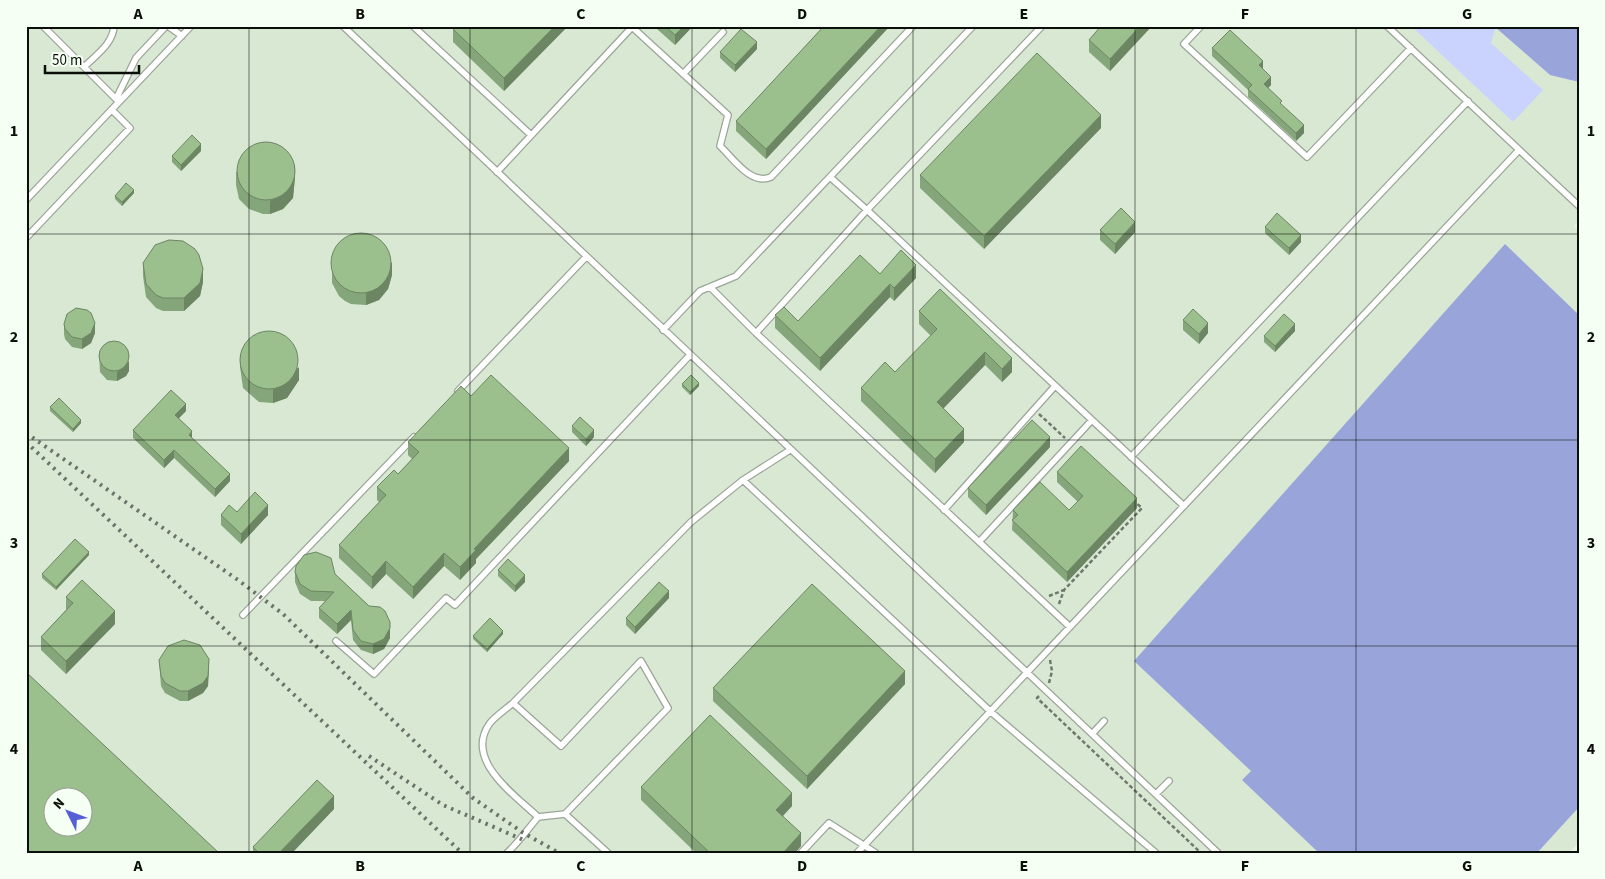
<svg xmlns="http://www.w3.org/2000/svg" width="1605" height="879" viewBox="0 0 1605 879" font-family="'Source Sans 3',sans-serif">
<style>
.built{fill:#d8e8d3;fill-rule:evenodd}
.green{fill:#c9d3fd}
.water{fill:#99a4da}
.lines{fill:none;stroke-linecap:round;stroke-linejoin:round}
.service-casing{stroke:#9ba598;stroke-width:8}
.path{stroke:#70786e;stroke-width:2.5;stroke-dasharray:4 2.5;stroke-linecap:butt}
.service{stroke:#fff;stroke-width:5.5}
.rail{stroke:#6b7269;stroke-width:4;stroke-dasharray:2.5 5;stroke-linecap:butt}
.wall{fill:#85a57a}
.shaded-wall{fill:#6c8663}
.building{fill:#9bc08e;stroke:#6c8663;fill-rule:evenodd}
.grid{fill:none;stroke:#0b0f0a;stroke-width:1;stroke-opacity:0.55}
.neatline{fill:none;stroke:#0b0f0a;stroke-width:2}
.grid-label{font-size:16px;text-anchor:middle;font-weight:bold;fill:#0b0f0a}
</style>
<rect width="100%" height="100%" fill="#e7f2e4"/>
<path class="built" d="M26,26H1411L1513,122L1542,90L1490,43L1495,27L1550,75L1579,82V220L1574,226L1579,231V842L1569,853H26ZM52,796H82V826H52Z"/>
<path class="green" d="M1411,26H1496L1491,43L1543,90L1513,122Z"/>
<path class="water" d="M1579,26V82L1550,75L1495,27Z
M1505,244L1579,315V807L1537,853H1319L1242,780L1251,771L1134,661Z"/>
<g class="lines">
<g class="service-casing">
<path id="service" d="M43,26L119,102
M168,26L182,36
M343,26L1218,853
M413,26L531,135
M631,26L728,115L720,146C733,158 751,186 771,177L913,26
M1042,26L867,210L1092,420
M1201,26L1184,44L1307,157L1411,48
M1387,26L1579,206
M84,67C96,55 113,44 114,26
M683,74L723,32
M116,99L136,58L166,26
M497,172L633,26
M26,200L191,26
M26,238L130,128L112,110
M710,287L756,333L867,210L830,177
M663,330L700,291L736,276L973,26
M756,333L1070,627
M458,391L586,257
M1131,457L1468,101
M743,480L991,712L1156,853
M944,510L1055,386
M979,542L1092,420L1184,506
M243,615L414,437
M336,641L374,674L446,598L455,605L690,355
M1092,734L1104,721
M1156,794L1169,781
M538,817L565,814
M507,853C519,842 528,829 538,817C515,795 463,760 490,723C496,716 506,709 513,703
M608,853L565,814L668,708L641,661L561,746L513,703L691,522L743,480L790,450
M801,853L829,823L876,853
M857,853L1519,150"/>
</g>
<path class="path" d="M1039,414L1065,438
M1049,596L1064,590
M1059,604L1064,590L1142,508L1135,502
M1049,683L1052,671L1050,660
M1039,696L1037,698L1201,853"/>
<use href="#service" class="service"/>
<path class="rail" d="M26,433L238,580L283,614L473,798L522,832L559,853
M26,442L462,853
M369,756L443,805L526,841"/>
</g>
<path class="wall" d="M457,26H568L504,91L453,42V29Z
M657,26H693L675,45L657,29Z
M824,26H890L766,159L736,131V121Z
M1101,26H1152L1110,71L1089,52V40Z
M1212,48L1263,69L1271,85L1268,88L1304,133L1296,141L1248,97V90L1212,56Z
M757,49L735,72L720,58V52Z
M1101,128L984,249L920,188V175Z
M201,151L181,171L172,162V156Z
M236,172L295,177L293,198L283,209L270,214H263L249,209L239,199L236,185Z
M134,193L122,206L115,199V196Z
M1265,227L1301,242L1289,255L1265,233Z
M1100,230L1135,232L1115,254L1100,240Z
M332,256L392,275L388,289L379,300L366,305L351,304L345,301L339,296L332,283Z
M143,263L203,282L200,296L184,311H163L156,308L146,297L143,276Z
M880,274L916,278L894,301L890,297L820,371L775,328V315L798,321Z
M940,289L1012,372L1002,382L985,365L943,409L964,442L935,473L861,401V388L895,372L931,336L919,324V311Z
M1183,320L1208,333L1199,344L1183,330Z
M64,324L95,333L91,343L82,349L72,347L65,339L64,334Z
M1295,331L1275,352L1264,342V336Z
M99,351L129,371L126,376L117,381L107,380L100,372Z
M240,354L299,380L287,398L273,403L259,402L243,388L240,367Z
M682,384L699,386L690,395L682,387Z
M471,396L569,461L476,559V563L460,580L444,566L413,599L386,574L372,589L339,558V545L379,502L377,500V487L398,474L412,459L408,455V442Z
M50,407L81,423L73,432L50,411Z
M186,411L179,418L192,439L230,481L215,497L174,458L164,468L133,438V430Z
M572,426L594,437L586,446L572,432Z
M1050,447L986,515L968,497V488Z
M1057,472L1137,508L1067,582L1012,530L1013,510H1069L1078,502L1057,482Z
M237,512L268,515L241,544L221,525V515Z
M89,555L56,590L42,578V574Z
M498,570L525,582L515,592L498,576Z
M295,572L335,574L369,606L390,622V638L384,649L373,654L361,650L353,640L351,620L337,634L319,618V608L325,601H311L300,594L295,582Z
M66,597L115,624L66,674L41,650V637L66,610Z
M669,598L635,634L626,625V618Z
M503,634L487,652L473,639V636Z
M159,660L209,669L208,686L203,693L188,701H180L165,693L161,686Z
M905,684L807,789L713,701V688Z
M641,787L792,806L783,816L801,846L795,853H696L641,800Z
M334,809L292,853H253V847Z"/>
<path class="shaded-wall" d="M555,26H568L504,91V78Z
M684,26H693L675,45V35Z
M881,26H890L766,159V149Z
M1140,26H1152L1110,71V59Z
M757,42V49L735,72V65Z
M1263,61V69L1259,65Z
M1271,77V85L1264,92V84Z
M1101,115V128L984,249V236Z
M1304,125V133L1296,141V133Z
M201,144V151L181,171V165Z
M295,164V177L293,198L283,209L270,214V201Z
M134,190V193L122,206V202Z
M1135,222V232L1115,254V244Z
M1301,235V242L1289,255V248Z
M392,262V275L388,289L379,300L366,305V292Z
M916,265V278L894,301V288Z
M203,269V282L200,296L184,311V298Z
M890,284V297L820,371V358Z
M95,323V333L91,343L82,349V339Z
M1208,323V333L1199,344V334Z
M1295,324V331L1275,352V346Z
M985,352V365L937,415V402Z
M1012,358V372L1002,382V369Z
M129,361V371L126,376L117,381V372Z
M299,367V380L287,398L273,403V390Z
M699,383V386L690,395V392Z
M186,404V411L175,422V415Z
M81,420V423L73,432V429Z
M964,429V442L935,473V459Z
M594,430V437L586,446V439Z
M192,431V438L189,435Z
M1050,437V447L986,515V505Z
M569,448V461L476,559V563L460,580V567L474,549Z
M174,450V458L164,468V460Z
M230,474V481L215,497V489Z
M1137,498V508L1067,582V572Z
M268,505V515L241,544V534Z
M89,552V555L56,590V587Z
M444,553V566L413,599V587Z
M386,561V574L372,589V577Z
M525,575V582L515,592V586Z
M669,591V598L635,634V627Z
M351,610V620L337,634V624Z
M115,611V624L66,674V661Z
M390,628V638L384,649L373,654V644Z
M503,631V634L487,652V649Z
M209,659L208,686L203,693L188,701V691Z
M905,671V684L807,789V776Z
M792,793V806L776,823V810Z
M334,796V809L292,853H279Z
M801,833V846L795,853H783Z"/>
<path class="building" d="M457,26H555L504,78L453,29Z
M665,26H684L675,35Z
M824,26H881L766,149L736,121Z
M1101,26H1140L1110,59L1089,40Z
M741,29L757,42L735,65L720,52Z
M1230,30L1263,61L1259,65L1271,77L1264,84L1282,101L1280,103L1304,125L1296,133L1248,89L1252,85L1212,48Z
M1037,53L1101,115L984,236L920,175Z
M192,135L201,144L181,165L172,156Z
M237 171a29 29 0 1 1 58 0a29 29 0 1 1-58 0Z
M126,183L134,190L122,202L115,196Z
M1121,208L1135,222L1115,244L1100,230Z
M1277,213L1301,235L1289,248L1265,227Z
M331 263a30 30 0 1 1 60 0a30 30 0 1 1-60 0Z
M169,240L183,241L195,249L199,255L203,269L200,283L184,298H163L156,295L146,284L143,263L155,245Z
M901,250L916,265L894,288L890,284L820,358L775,315L784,307L798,321L860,255L880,274Z
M940,289L1012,358L1002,369L985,352L937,402L964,429L935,459L861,388L885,362L895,372L937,329L919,311Z
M76,308L87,310L91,313L95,323L91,333L82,339L72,337L65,329L64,324L67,314Z
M1193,309L1208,323L1199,334L1183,320Z
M1284,314L1295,324L1275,346L1264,336Z
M240 360a29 29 0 1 1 58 0a29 29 0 1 1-58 0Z
M99 356a15 15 0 1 1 30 0a15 15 0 1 1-30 0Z
M491,375L569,448L474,549L476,550L460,567L444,553L413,587L386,561L372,577L339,545L386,495L377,487L394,470L398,474L419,452L408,442L461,386L471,396Z
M691,375L699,383L690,392L682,384Z
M171,390L186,404L175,415L192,431L189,435L230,474L215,489L174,450L164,460L133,430Z
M59,398L81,420L73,429L50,407Z
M580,417L594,430L586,439L572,426Z
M1032,420L1050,437L986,505L968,488Z
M1081,446L1137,498L1067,572L1012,520L1018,515L1013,510L1040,482L1069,510L1083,496L1057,472Z
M255,492L268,505L241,534L221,515L229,505L237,512Z
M75,539L89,552L56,587L42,574Z
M316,552L331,558L335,574L369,606L380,607L385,611L390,622V628L384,639L373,644L361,641L353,630L351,610L337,624L319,608L334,592L311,591L300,584L295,572L296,566L304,555Z
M508,559L525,575L515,586L498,570Z
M82,580L115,611L66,661L41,637L73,603L66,597Z
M659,582L669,591L635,627L626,618Z
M812,584L905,671L807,776L713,688Z
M490,618L503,631L487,649L473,636Z
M184,640L200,645L209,659L208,676L203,683L188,691H180L165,683L161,676L159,660L168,646Z
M26,672L219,853H26ZM52,796H82V826H52Z
M710,715L792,793L776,810L801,833L783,853H710L641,787Z
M317,780L334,796L279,853H259L253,847Z"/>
<path class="grid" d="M249,26V853M470,26V853M692,26V853M913,26V853M1135,26V853M1356,26V853M26,234H1579M26,440H1579M26,646H1579"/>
<rect width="1605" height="879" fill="none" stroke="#f6fff3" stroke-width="55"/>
<g transform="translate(68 812) rotate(312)"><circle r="24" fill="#f6fff3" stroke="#989f96"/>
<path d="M0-4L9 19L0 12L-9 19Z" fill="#565ed5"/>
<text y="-8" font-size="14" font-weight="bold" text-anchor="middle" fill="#0b0f0a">N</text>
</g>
<path d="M45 65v8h94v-8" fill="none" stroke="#0b0f0a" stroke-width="2.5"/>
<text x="52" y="65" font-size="15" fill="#0b0f0a" stroke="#f6fff3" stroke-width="4" paint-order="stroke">50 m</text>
<rect x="28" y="28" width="1550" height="824" class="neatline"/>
<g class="grid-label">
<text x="138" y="19">A</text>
<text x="360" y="19">B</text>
<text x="581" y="19">C</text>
<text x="802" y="19">D</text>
<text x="1024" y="19">E</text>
<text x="1245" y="19">F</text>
<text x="1467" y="19">G</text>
<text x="14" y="136">1</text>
<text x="1591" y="136">1</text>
<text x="14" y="342">2</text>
<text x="1591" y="342">2</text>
<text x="14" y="548">3</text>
<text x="1591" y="548">3</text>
<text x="14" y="754">4</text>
<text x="1591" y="754">4</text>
<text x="138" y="871">A</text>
<text x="360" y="871">B</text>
<text x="581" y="871">C</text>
<text x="802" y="871">D</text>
<text x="1024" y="871">E</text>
<text x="1245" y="871">F</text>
<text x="1467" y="871">G</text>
</g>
</svg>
